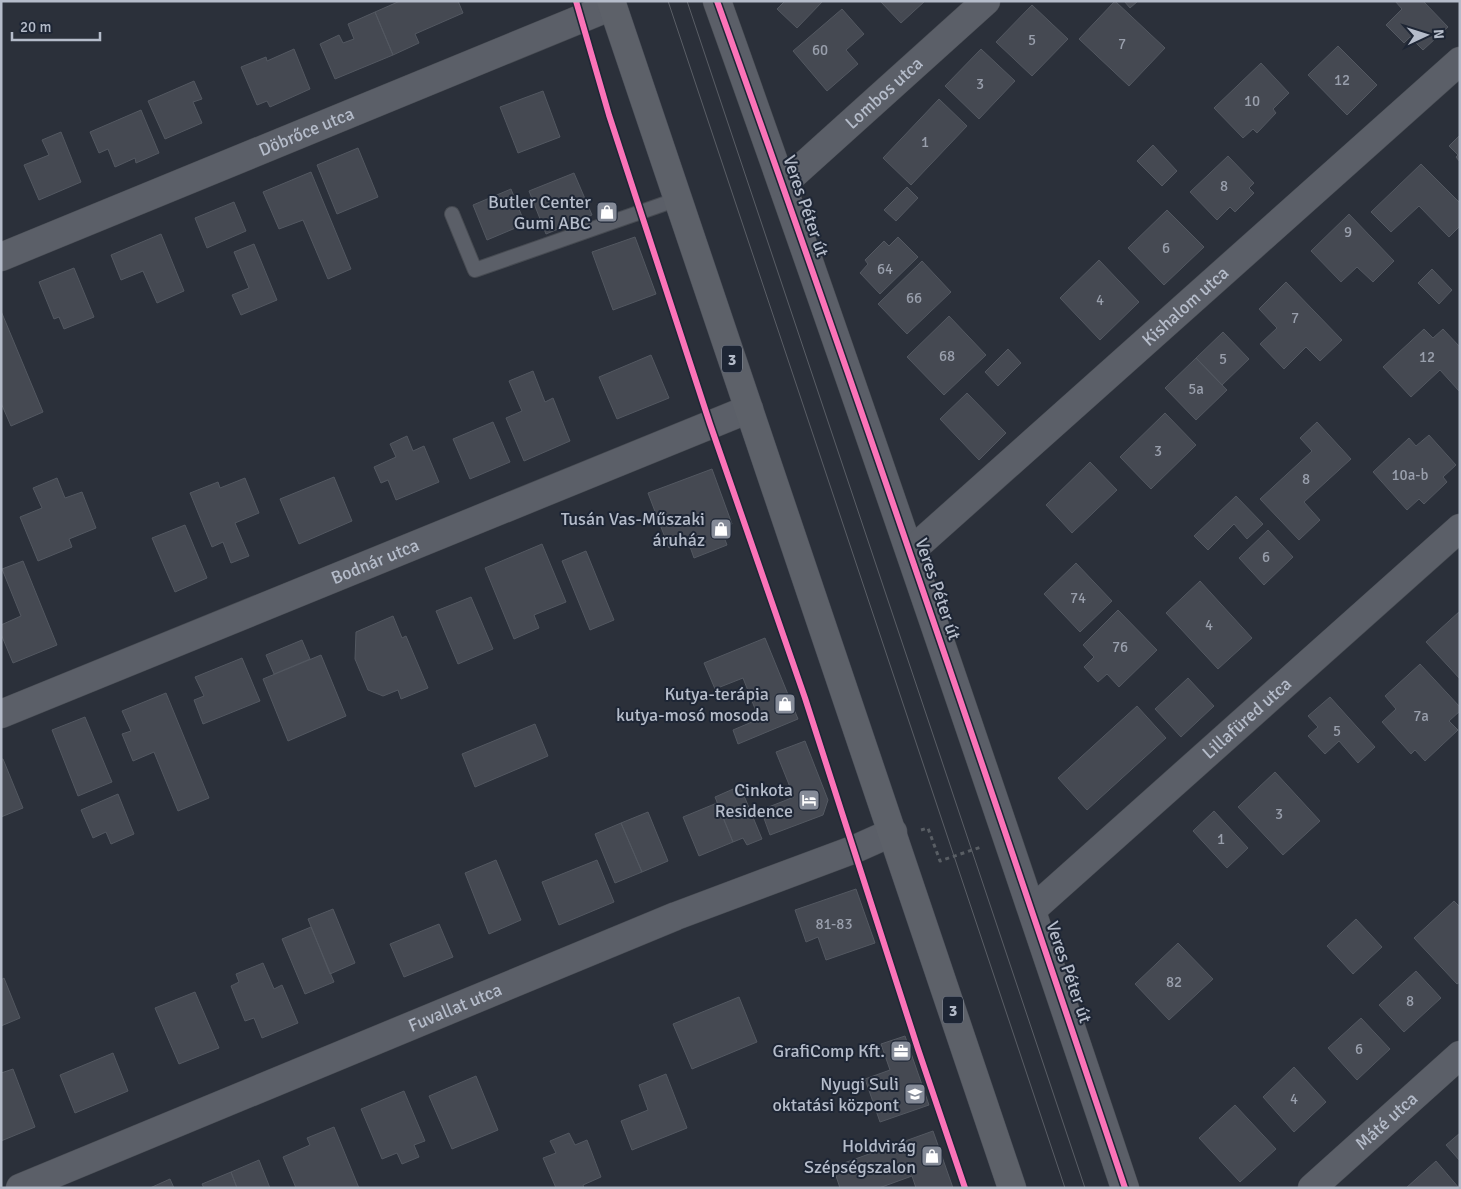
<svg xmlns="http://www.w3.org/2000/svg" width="1461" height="1189" viewBox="0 0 1461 1189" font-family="Signika,sans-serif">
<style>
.building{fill:#454952;stroke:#535861}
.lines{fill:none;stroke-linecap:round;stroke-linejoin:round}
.lane-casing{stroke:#474b52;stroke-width:16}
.street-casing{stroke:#474b52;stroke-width:29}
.primary-casing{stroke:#494d57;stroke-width:29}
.path{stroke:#595e64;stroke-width:3;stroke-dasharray:4 4;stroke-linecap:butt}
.lane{stroke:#5b5f68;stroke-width:14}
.street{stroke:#5b5f68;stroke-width:28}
.primary{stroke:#5d6169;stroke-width:28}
.tram{stroke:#5a5e66;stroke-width:1}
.cycleway-casing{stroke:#1e2635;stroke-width:9}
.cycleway{stroke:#fb73b8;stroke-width:6}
.labels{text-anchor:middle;stroke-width:4;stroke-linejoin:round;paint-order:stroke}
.number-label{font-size:15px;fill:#999fac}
.shield{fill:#1e2635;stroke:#888f9d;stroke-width:1}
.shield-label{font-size:16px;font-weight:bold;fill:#b5bcca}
.street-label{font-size:18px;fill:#b5bcca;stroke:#1e2635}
.poi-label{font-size:18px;fill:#b5bcca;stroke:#1e2635;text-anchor:end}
</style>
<rect width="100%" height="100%" fill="#2b303a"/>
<path class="building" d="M400,1H458L463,13L415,34L419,43L393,55L375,12Z
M785,1H823L797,28L777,9Z
M880,1H925L901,23Z
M1115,1L1165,48L1129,86L1079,39Z
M1124,1H1138L1130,8Z
M1395,1H1423L1448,27L1423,50L1410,37L1404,43L1386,25L1402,9Z
M1032,5L1068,39L1032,76L996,42Z
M842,9L864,34L846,50L858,64L827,91L793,51Z
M375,12L393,55L335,79L320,44L339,35L343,43L354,39L348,24Z
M1338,46L1377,85L1347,115L1308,75Z
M294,49L310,89L270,107L267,101L257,105L241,67L266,57L267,61Z
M981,49L1015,81L979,119L945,86Z
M1261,63L1289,93L1273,109L1276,113L1257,133L1253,129L1243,138L1214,108Z
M194,81L202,99L193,102L202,123L165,139L148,101Z
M543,91L560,137L518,153L500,107Z
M939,99L967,126L911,185L883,158Z
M141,110L159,153L136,163L135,158L115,167L108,149L99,153L90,132Z
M61,132L81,182L39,200L24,165L49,155L42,140Z
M1460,135V162L1456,157L1458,155L1449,146Z
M1153,145L1177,171L1162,186L1137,161Z
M358,148L378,197L337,214L317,165Z
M1228,156L1254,183L1249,188L1254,193L1235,212L1230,207L1217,220L1190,192Z
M1421,164L1460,203V226L1449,237L1419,206L1391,232L1371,212Z
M311,172L351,269L328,279L303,220L279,229L263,192Z
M574,173L592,215L546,234L529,191Z
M907,187L918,198L896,221L884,210Z
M511,189L525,224L487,240L473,205Z
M234,202L246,231L207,248L195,218Z
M1167,210L1204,247L1164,285L1128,248Z
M1349,214L1394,261L1373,282L1357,267L1341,282L1311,251Z
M161,234L184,291L157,303L143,271L121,280L111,255Z
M635,237L656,294L613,310L592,252Z
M898,237L918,257L880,294L860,273L868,264L865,260L884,241L889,246Z
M254,244L277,300L241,315L232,295L249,288L234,252Z
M1099,260L1139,302L1100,340L1060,298Z
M922,261L951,292L907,334L878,304Z
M74,268L94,317L64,329L59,317L54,319L39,282Z
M1432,269L1452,290L1439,304L1418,283Z
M1286,282L1342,340L1320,361L1306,347L1284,369L1260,344L1277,328L1259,309Z
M1,311L43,412L11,426L1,403Z
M949,316L986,355L944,395L907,357Z
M1424,329L1433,338L1443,329L1460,347L1459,391L1440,370L1411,397L1383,367Z
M1223,332L1249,359L1222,385L1196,358Z
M1008,349L1021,363L998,386L985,372Z
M651,355L669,398L617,419L599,377Z
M1196,358L1227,390L1196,420L1165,388Z
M533,371L545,402L553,398L570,441L524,461L506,418L522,411L509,381Z
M967,393L1006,433L979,460L940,419Z
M1165,413L1196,445L1151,489L1120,457Z
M493,422L510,462L470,479L453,439Z
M1317,422L1351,459L1304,502L1320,520L1299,540L1260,499L1312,451L1300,438Z
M1429,435L1456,465L1443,477L1447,482L1424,504L1419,499L1407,510L1373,472L1409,438L1416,446Z
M407,436L413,451L424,446L439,482L396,500L388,480L381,483L374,467L396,457L390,444Z
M1090,462L1117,490L1072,533L1046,505Z
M712,469L732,524L721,529L727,545L694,558L688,541L669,548L648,493Z
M334,477L352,521L299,544L280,499Z
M57,478L65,498L82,492L96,528L69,539L72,547L38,561L20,517L42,508L33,488Z
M245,478L259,513L235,523L249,556L231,563L223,542L212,547L190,493L218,482L220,488Z
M1236,496L1263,524L1247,539L1234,524L1208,550L1194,536Z
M185,525L207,578L175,592L152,538Z
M1268,530L1293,557L1264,585L1239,558Z
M542,544L566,602L534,615L539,628L514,639L485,568Z
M586,551L614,620L590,630L562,561Z
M23,561L57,645L13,663L1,634V625L21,616L2,569Z
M1076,563L1112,601L1080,632L1044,594Z
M1200,581L1252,638L1218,669L1166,613Z
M471,597L493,649L458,664L436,611Z
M1118,610L1157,650L1119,687L1107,674L1098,682L1084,667L1094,657L1083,645Z
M1460,611V679L1426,642Z
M393,616L402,638L406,636L428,688L401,699L398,690L383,696L368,690L355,659L356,632Z
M765,638L798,719L738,744L733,730L759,719L743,678L715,689L704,663Z
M302,640L310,659L274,674L266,655Z
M321,655L346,716L288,741L263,679Z
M242,658L260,701L203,724L194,700L204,696L195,677Z
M1420,664L1460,707V711L1449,721L1458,730L1425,761L1415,750L1411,754L1382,722L1396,709L1385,696Z
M1188,678L1214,706L1181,737L1155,709Z
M166,693L209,798L178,811L154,752L133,761L122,734L131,731L122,711Z
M1330,697L1375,747L1358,763L1339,741L1325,754L1308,736L1318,727L1308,716Z
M1137,706L1166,738L1087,810L1058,778Z
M85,717L112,782L78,796L52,730Z
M535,724L548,756L475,787L462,754Z
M805,741L828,800L823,815L770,835L761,810L794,797L776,752Z
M1,759H3L23,808L1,817Z
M1275,772L1320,821L1283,855L1238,807Z
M740,786L762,839L747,845L743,838L733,842L715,797Z
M118,794L134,834L111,844L106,832L93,838L81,810Z
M717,803L733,842L699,856L683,817Z
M1214,811L1248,848L1227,868L1193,831Z
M648,812L668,861L642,872L621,823Z
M621,823L642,872L615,883L595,834Z
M496,860L521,920L489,934L465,873Z
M597,860L614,902L559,925L542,882Z
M856,889L875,943L826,960L818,937L806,942L795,910Z
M1454,901L1460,907V982L1457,984L1414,938Z
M333,909L355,963L330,974L308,919Z
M1356,919L1382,947L1353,974L1327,946Z
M439,924L453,957L404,977L390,944Z
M311,927L334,982L305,994L282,939Z
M1178,943L1213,979L1169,1020L1135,984Z
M263,963L274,989L282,985L298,1023L262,1038L254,1018L245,1021L231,986L239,982L236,974Z
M1416,971L1441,998L1404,1032L1379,1005Z
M4,978L20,1018L1,1026V980Z
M195,992L219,1048L179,1064L155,1008Z
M739,997L757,1042L692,1069L673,1024Z
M1361,1018L1390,1049L1357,1080L1328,1048Z
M905,1036L929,1105L880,1122L865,1079L890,1070L881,1044Z
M113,1053L128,1091L75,1113L60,1075Z
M1294,1067L1326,1102L1294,1132L1263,1097Z
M13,1069L35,1127L1,1141V1073Z
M666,1074L687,1128L632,1150L621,1121L648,1110L639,1085Z
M476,1076L498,1130L452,1149L429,1096Z
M404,1091L425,1141L414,1145L419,1157L402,1164L397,1153L382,1159L361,1109Z
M1235,1105L1276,1149L1240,1182L1199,1138Z
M334,1127L359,1188H296L283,1157L310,1145L307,1138Z
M933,1131L953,1188H916L912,1176L879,1188H840L833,1167Z
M569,1133L575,1145L587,1140L601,1177L583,1185L584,1188H556L543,1158L556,1153L550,1141Z
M1460,1133V1161L1446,1145Z
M259,1160L270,1188H237L231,1172Z
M1436,1161L1459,1188H1406Z
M231,1172L237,1188H204L202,1184Z
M170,1179L174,1188H150Z"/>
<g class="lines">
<g class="lane-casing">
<path id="lane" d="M452,214L475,270L678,199"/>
</g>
<g class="street-casing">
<g id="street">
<path d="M717,1C858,395 992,791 1125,1188"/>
<path id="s1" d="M783,184L986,1"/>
<path id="s2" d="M1,257L612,6"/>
<path id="s3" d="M910,552L1460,61"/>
<path id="s4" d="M1,714L749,409"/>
<path id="s5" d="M1032,910L1460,528"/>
<path id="s6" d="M20,1188L676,916L855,849L893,832"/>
<path id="s7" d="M1312,1188L1460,1055"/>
</g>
</g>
<g class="primary-casing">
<path id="primary" d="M611,1L1012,1188"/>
</g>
<path class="path" d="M921,830L928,828L940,861L981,847"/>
<use href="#lane" class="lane"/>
<use href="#street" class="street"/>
<use href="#primary" class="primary"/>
<path class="tram" d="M668,1L1065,1188
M687,1L1085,1188"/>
<g class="cycleway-casing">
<path id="cycleway" d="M576,1L609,115L710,424L805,698L918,1049L965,1188
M717,1C858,395 992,791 1125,1188"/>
</g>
<use href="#cycleway" class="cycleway"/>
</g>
<defs>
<g id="shop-square" transform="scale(1.125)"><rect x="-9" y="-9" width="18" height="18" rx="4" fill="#858b98" stroke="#1e2635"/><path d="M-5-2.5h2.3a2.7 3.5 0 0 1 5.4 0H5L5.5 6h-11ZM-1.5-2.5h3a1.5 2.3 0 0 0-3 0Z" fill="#fff"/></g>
<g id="hotel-square" transform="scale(1.125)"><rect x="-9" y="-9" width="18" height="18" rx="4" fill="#858b98" stroke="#1e2635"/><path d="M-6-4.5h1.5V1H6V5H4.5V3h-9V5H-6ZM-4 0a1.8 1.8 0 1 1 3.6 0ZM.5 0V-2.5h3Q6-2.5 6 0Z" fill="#fff"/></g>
<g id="office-square" transform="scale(1.125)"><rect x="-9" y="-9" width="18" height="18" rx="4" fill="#858b98" stroke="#1e2635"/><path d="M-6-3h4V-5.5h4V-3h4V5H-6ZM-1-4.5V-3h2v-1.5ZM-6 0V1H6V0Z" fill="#fff"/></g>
<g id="school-square" transform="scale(1.125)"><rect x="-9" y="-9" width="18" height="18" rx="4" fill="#858b98" stroke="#1e2635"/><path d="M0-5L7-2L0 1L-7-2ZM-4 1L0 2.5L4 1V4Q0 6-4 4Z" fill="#fff"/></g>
</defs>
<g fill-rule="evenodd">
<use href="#shop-square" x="607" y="212"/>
<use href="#shop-square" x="721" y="529"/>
<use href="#shop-square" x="785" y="704"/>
<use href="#hotel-square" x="809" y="800"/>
<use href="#office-square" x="901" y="1051"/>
<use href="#school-square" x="915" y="1094"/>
<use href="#shop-square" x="932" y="1156"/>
</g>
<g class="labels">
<g class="number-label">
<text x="1032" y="45">5</text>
<text x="1122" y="49">7</text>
<text x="820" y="55">60</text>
<text x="1342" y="85">12</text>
<text x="980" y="89">3</text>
<text x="1252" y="106">10</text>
<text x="925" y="147">1</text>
<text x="1224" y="191">8</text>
<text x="1348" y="237">9</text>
<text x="1166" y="253">6</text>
<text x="885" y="274">64</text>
<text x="914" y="303">66</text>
<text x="1100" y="305">4</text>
<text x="1295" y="323">7</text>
<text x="947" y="361">68</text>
<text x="1427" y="362">12</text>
<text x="1223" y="364">5</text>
<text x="1196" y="394">5a</text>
<text x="1158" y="456">3</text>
<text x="1410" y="480">10a-b</text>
<text x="1306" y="484">8</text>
<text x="1266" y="562">6</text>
<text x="1078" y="603">74</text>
<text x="1209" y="630">4</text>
<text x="1120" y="652">76</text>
<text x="1421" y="721">7a</text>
<text x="1337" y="736">5</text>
<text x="1279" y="819">3</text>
<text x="1221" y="844">1</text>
<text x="834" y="929">81-83</text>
<text x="1174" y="987">82</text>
<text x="1410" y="1006">8</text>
<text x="1359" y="1054">6</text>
<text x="1294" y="1104">4</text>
</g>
<g class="shield">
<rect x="722" y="345.5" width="20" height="27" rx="4"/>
<rect x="943" y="996.5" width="20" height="27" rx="4"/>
</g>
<g class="shield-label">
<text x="732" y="365">3</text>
<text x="953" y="1016">3</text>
</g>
<g class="street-label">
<text dy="6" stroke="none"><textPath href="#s1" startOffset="136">Lombos utca</textPath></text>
<text dy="6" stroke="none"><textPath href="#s2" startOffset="330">Döbrőce utca</textPath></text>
<text transform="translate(806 206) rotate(71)" y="6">Veres Péter út</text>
<text dy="6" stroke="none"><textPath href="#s3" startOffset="369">Kishalom utca</textPath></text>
<text dy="6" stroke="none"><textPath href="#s4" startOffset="404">Bodnár utca</textPath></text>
<text transform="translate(938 589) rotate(71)" y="6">Veres Péter út</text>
<text dy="6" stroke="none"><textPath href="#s5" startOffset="288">Lillafüred utca</textPath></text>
<text transform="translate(1069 972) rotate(71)" y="6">Veres Péter út</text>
<text dy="6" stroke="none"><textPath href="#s6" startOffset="471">Fuvallat utca</textPath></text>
<text dy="6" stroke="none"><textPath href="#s7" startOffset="100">Máté utca</textPath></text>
</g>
<g class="poi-label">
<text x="591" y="208">Butler Center<tspan x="591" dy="21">Gumi ABC</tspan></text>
<text x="705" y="525">Tusán Vas-Műszaki<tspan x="705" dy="21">áruház</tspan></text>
<text x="769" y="700">Kutya-terápia<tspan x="769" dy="21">kutya-mosó mosoda</tspan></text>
<text x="793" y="796">Cinkota<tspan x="793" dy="21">Residence</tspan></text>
<text x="885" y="1057">GrafiComp Kft.</text>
<text x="899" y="1090">Nyugi Suli<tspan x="899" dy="21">oktatási központ</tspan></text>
<text x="916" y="1152">Holdvirág<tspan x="916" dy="21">Szépségszalon</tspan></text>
</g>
</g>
<rect width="1461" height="1189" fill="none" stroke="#b5bcca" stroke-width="5"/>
<g transform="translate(1426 35) rotate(86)" stroke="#1e2635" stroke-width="4" paint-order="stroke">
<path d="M0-4L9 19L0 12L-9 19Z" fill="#b5bcca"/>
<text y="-8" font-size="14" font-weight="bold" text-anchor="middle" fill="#b5bcca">N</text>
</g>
<path d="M12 32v8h88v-8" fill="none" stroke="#b5bcca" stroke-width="2.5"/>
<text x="20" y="32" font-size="15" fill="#b5bcca" stroke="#1e2635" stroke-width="4" paint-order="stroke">20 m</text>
</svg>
